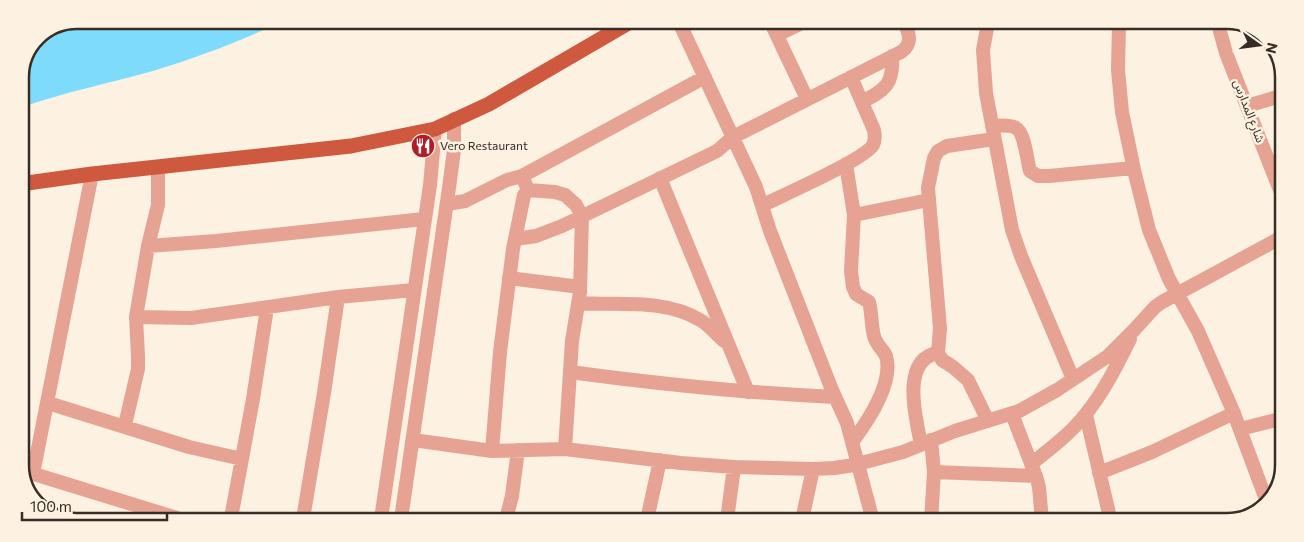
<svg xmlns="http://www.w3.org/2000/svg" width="1304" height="542" viewBox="0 0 1304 542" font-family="Commissioner,'Noto Sans Arabic',sans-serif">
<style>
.water{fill:#7edbfb}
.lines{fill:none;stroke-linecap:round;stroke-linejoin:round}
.minor{stroke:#e6a393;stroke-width:14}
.major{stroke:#cf593e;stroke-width:15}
.labels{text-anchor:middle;stroke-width:5;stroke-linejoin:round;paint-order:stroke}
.street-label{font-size:12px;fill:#362e25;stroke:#fdf1e2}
.poi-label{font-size:12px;fill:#362e25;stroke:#fdf1e2;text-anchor:start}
.rim{fill:none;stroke:#362e25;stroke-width:2.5}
</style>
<rect width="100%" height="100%" fill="#fdf1e2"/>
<path class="water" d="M77,20L283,21C243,40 199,57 156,70C111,83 64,92 20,108V74L37,37Z"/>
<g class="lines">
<path class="minor" d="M679,22L756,187L770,231L832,390L847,423L873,521
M771,23L807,99
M988,23L983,50L986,93L1012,230L1021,256L1073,379
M1119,24L1118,70L1122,112L1134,170L1149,230L1169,279L1198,331L1233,411L1267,502
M1218,24L1226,53L1283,198
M777,35L802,23
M862,102C885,90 894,84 892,56
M1247,106L1284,95
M992,126C998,126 1010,124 1016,128C1025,133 1027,161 1030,171L1038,176H1049L1133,168
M846,164L854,215L851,271L853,287L856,294L869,302C872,313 871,325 874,336C876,345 883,349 886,356C894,382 868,421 853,441
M522,176L528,190L555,192L565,195L576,205L582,216L580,292L572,341L565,449
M660,178L748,392
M447,204L465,201L507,180L522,176L705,77
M763,205C783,195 864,160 873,145C875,141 875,135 874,130L851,77
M854,215L929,200
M515,239L536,236L562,226L717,151L733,137L901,52C913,44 909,34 905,23
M148,246L216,241L424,219
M509,278L580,287
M578,303C618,306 663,298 700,320C709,325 716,334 724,341
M136,317L191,318L338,297L414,290
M570,372C659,384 746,393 835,397
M48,403L189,447L242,459
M1012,414L1034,471
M1086,415L1111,522
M988,421L968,380L953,367L942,360L938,353L940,328L928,188L934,158L938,151L947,146L994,139
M125,425L138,369V356L136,317L148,246L158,205V167
M1240,429L1280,419
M413,440L492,451L565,449L681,463L734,467L813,469L834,468L854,465L903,452L955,431L1019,411L1057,390L1108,356L1134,330L1155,307L1162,302L1282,237
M921,444C916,419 900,359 938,353
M492,451L500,352L513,249L524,195L528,190
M1031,464C1050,449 1070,434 1085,415C1104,392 1117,365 1130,339
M21,470L177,518
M934,472L1036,476L1039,487L1042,521
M1099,473L1152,452L1234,413
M33,474L92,174
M231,518L253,399L267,308
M303,519L324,393L338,297
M381,519L430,185L435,129
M401,519L449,188L454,150V119
M506,519L512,496L518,450
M647,520L660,460
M727,520L734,467
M802,520L813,469
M931,521L934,472L931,440"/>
<path class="major" d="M20,184L92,174L351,146L435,129L489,104L630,22"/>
</g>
<defs>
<g id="restaurant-disc" transform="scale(1.25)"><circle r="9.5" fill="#b01d29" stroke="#fdf1e2"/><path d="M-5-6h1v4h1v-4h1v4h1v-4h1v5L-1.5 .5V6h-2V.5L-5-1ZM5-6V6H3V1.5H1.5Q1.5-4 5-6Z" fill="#fff"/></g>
</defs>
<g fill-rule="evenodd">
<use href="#restaurant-disc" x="423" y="146"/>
</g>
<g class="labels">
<g class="street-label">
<text transform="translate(1249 111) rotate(69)" y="4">شارع المدارس</text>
</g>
<g class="poi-label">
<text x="440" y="150">Vero Restaurant</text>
</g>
</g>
<path d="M0 0H1304V542H0ZM77 29H1227A48 48 0 0 1 1275 77V465A48 48 0 0 1 1227 513H77A48 48 0 0 1 29 465V77A48 48 0 0 1 77 29Z" fill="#fdf1e2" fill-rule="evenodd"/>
<path class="rim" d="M77 29H1227A48 48 0 0 1 1275 77V465A48 48 0 0 1 1227 513H77A48 48 0 0 1 29 465V77A48 48 0 0 1 77 29Z"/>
<g transform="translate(1259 45) rotate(104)" stroke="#fdf1e2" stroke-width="4" paint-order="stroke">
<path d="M0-4L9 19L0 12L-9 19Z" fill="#362e25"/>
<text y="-8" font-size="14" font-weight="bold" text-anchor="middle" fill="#362e25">N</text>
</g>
<path d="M22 512v8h145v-8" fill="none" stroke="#362e25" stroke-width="2.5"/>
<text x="30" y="512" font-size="15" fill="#362e25" stroke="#fdf1e2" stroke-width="4" paint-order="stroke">100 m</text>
</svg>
